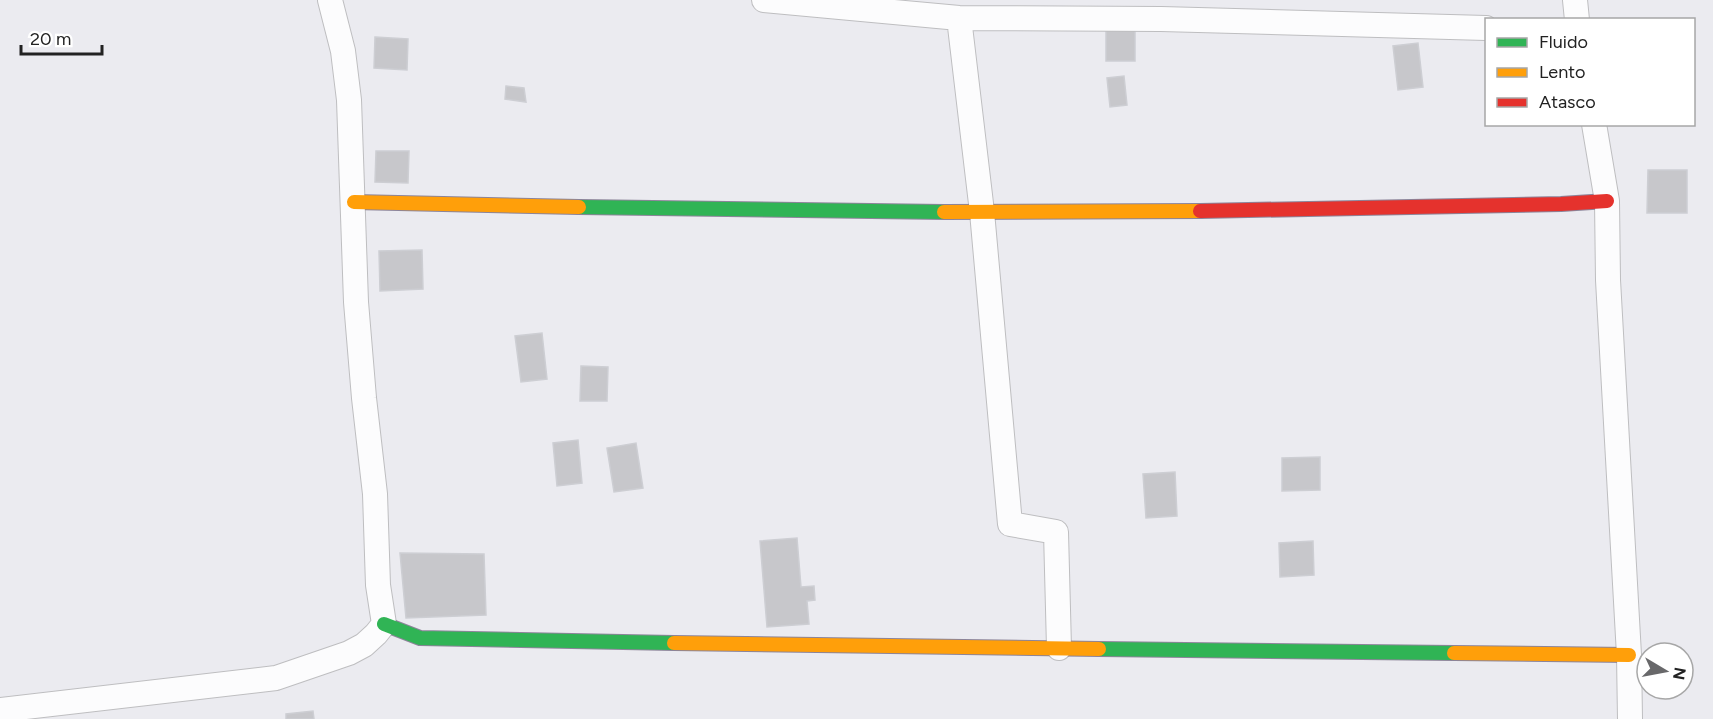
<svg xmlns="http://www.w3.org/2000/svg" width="1713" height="719" viewBox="0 0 1713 719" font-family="Figtree,sans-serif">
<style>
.building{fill:#c7c7cb;stroke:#cdced3;stroke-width:1.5}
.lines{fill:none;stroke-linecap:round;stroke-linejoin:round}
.street-casing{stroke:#bebec0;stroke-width:26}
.fast-casing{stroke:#8c8499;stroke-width:16}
.slow-casing{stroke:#8c8499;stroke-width:16}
.jam-casing{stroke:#8c8499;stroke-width:16}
.street{stroke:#fcfcfd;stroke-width:24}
.fast{stroke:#30b455;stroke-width:14}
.slow{stroke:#ff9f0a;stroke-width:14}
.jam{stroke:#e5322d;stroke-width:14}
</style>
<rect width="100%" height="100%" fill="#ebebf0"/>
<path class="building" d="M1106,27H1135V61H1106Z
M375,37L408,39L407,70L374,68Z
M1418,43L1423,87L1398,90L1393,46Z
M1124,76L1127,105L1110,107L1107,78Z
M506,86L524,88L526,102L505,99Z
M376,151H409L408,183L375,182Z
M1648,170H1687V213H1647Z
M422,250L423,289L380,291L379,251Z
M542,333L547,379L521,382L515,336Z
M581,366L608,367L607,401H580Z
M578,440L582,483L557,486L553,443Z
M636,443L643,488L614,492L607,448Z
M1320,457V490L1282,491V458Z
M1175,472L1177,516L1146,518L1143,474Z
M797,538L801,587L814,586L815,600L807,601L809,624L767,627L760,541Z
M1313,541L1314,575L1280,577L1279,543Z
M400,553L484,554L486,615L406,618Z
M313,711L314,719H286V714Z"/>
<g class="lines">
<g class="street-casing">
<path id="street" d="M764,0L959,18L1161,19L1486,28
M1575,0L1577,20
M959,18L982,212L1010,524L1056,532L1059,648
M1594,124L1607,201L1608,280L1629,655L1630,719
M0,710L276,678L349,653L364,645L376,634L384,624L378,585L375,494L364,398L356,302L349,100L343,51L330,0"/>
</g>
<g class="fast-casing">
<path id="fast" d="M579,207L944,212
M384,624L420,638L674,643
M1099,649L1454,653"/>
</g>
<g class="slow-casing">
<path id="slow" d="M354,202L579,207
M944,212L1200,211
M674,643L1099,649
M1454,653L1629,655"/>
</g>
<g class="jam-casing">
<path id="jam" d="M1200,211L1561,204L1607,201"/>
</g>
<use href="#street" class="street"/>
<use href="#fast" class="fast"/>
<use href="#slow" class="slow"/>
<use href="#jam" class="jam"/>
</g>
<rect x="1485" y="18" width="210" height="108" fill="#ffffff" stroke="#a7a7a7" stroke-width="1.5"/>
<rect x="1497" y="38" width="30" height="9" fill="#30b455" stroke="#a7a7a7" stroke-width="1.5"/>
<text x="1539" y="48" font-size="18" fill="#222222">Fluido</text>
<rect x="1497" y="68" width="30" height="9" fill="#ff9f0a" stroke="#a7a7a7" stroke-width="1.5"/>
<text x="1539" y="78" font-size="18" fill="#222222">Lento</text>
<rect x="1497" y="98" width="30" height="9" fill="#e5322d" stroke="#a7a7a7" stroke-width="1.5"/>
<text x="1539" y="108" font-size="18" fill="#222222">Atasco</text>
<g transform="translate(1665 671) rotate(100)"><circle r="28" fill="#ffffff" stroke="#a7a7a7" stroke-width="1.5"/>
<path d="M0-4.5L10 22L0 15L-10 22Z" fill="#68686a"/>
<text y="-9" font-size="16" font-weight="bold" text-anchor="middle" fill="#222222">N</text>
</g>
<path d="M21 45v9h81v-9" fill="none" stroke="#222222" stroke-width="3"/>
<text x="30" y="45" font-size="18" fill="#222222" stroke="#ffffff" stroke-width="4.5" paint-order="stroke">20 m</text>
</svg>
